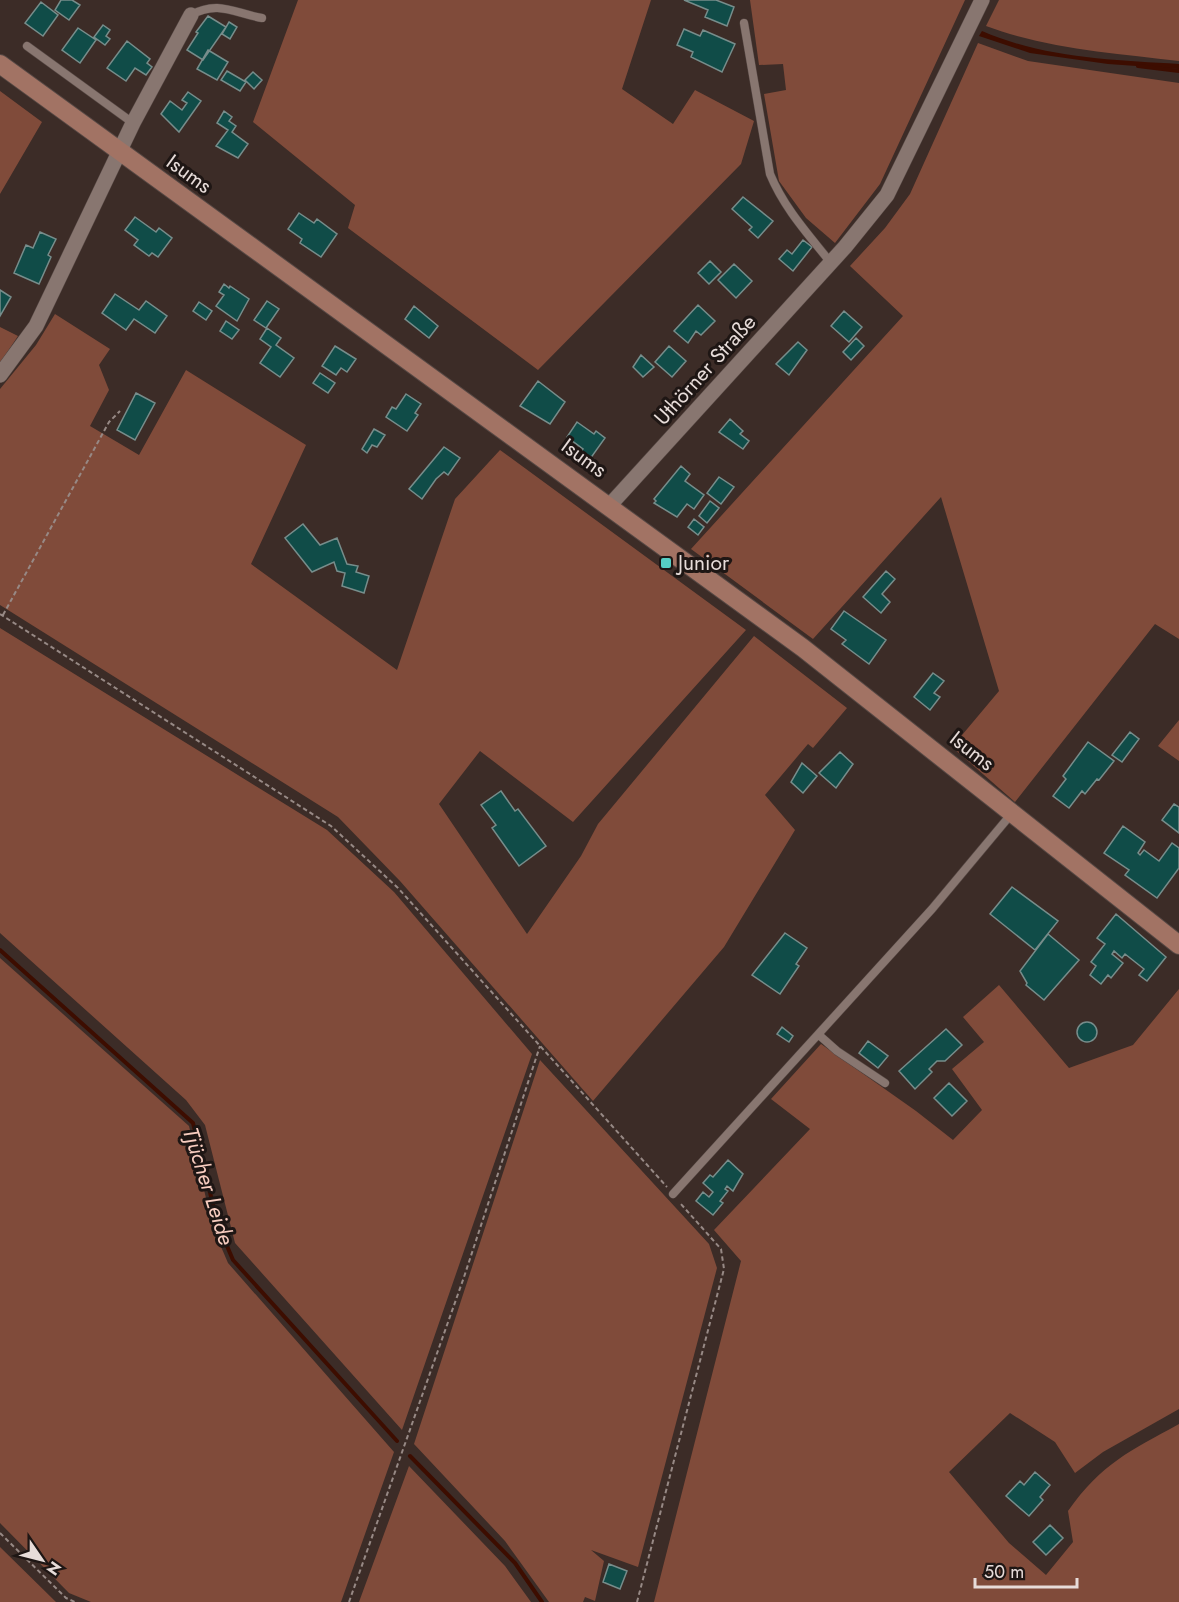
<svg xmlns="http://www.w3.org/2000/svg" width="1179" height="1602" viewBox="0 0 1179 1602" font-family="Jost,sans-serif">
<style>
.green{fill:#804b3a}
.water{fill:#3d0d00}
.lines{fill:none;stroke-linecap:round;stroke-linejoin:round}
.stream{stroke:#3d0d00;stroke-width:4}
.building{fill:#104c48;stroke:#778d8b;stroke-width:1.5}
.service-casing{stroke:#564844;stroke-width:9}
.minor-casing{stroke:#564844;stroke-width:16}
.secondary-casing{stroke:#564844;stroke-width:20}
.path{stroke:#978985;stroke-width:2;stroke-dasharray:4.5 3;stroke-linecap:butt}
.service{stroke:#887670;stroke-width:8}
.minor{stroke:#887670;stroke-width:15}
.secondary{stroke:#a27364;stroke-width:18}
.poi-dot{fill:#55cec4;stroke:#1e1614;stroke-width:2}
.labels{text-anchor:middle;stroke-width:6;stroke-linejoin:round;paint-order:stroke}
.street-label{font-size:21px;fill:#e7dcd9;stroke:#1e1614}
.poi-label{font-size:21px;fill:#e7dcd9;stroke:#1e1614;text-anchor:start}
.water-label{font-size:22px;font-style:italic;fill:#f8cdc0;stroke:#1e1614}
</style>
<rect width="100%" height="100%" fill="#3c2c27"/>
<path class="green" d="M298,0H651L622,89L673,124L695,90L754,121L741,164L538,370L348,228L355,205L253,122Z
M750,0H965L880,184L835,243L806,218L779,181L764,94L786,90L783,64L759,65Z
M999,0H1179V61C1114,53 1048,49 986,26Z
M978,43L1028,61L1179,83V639L1155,624L1015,802L952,747L999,691L941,497L813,639L691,549L903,316L850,266L885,228L910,194Z
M0,91L42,122L0,194Z
M55,314L110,349L99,365L109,390L90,426L139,455L186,370L306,445L251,564L397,670L455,499L500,450L746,630L573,822L480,751L439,804L527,934L581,856L598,824L754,636L847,708L813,748L808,744L765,795L795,830L724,947L593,1101L400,881L338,817L0,605V389L36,345Z
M0,327L18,336L0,363Z
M0,628L327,830L394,892L532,1054L402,1430L235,1243L205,1125L186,1100L0,933Z
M1179,720V761L1158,746Z
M0,958L189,1126L213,1228L228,1263L394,1452L341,1602H91L69,1593L0,1523Z
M999,985L1069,1068L1133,1045L1179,989V1409L1103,1452L1075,1473L1055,1442L1010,1413L949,1472L1009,1543L1046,1575L1073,1542L1068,1511C1102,1463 1130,1451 1179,1424V1602H654L741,1261L714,1230L810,1129L771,1099L821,1044L916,1111L953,1140L982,1110L952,1069L984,1042L963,1017Z
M540,1060L709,1244L717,1268L638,1567L591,1550L604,1561L595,1601L585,1597L583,1602H549L505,1541L414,1444Z
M409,1466L505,1566L531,1602H359Z
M0,1547L56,1602H0Z"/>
<path class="water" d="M982,31C1044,58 1112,60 1179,64V69L1108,64L1030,53L979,36Z"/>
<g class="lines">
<path class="stream" d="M1138,66L1179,71
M0,950L193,1123L218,1225L233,1260L397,1441
M410,1456L515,1563L542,1602"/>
</g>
<path class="building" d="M61,0H72L80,5L69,20L55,10Z
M684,0H716L734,7L727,26L705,17L708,10Z
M41,2L58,15L43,36L25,23Z
M208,16L226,27L203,60L187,50L198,33L196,32Z
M229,22L237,27L230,39L222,34Z
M103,25L110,30L106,36L110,39L105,45L94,37Z
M78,28L96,40L80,63L62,50Z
M684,29L700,36L703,30L735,44L722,72L691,57L693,52L677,45Z
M127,41L150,59L147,63L152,67L146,75L135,68L126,81L107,68Z
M208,50L228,62L217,80L197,69Z
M227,71L246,82L240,91L221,80Z
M253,72L262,80L254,89L245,80Z
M188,92L201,101L179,132L161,114L170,101L182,110L187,103L182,100Z
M224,111L232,117L229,121L236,126L232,132L248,144L238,158L216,146L228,130L217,123Z
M743,197L773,221L758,238L749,230L752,227L732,209Z
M299,213L314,223L317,219L337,234L321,257L300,243L302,239L288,229Z
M135,217L156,232L159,228L172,238L158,257L152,253L149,256L134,245L138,240L125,230Z
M40,232L56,239L48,255L51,257L39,284L14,273L26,245L33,248Z
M803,240L812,247L793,271L779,259L787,250L792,254Z
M710,261L721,272L709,284L698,273Z
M734,264L752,281L736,298L718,280Z
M224,284L229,288L230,286L249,299L237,321L216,306L224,295L219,292Z
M0,290L11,297L0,316Z
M115,294L139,310L146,301L167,316L155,333L134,319L126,330L102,313Z
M267,301L279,309L266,328L254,320Z
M199,302L212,311L206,320L193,311Z
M698,305L715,321L701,335L696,331L688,343L674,331Z
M414,306L438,326L429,338L405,319Z
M844,311L862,327L849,342L831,326Z
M226,321L239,330L232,339L220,331Z
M267,328L281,338L276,345L294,358L280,377L260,363L271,347L260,339Z
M856,338L864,346L851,360L843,352Z
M798,342L807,350L789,375L776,364Z
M335,346L356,359L347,372L341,368L336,375L322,366Z
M669,346L686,361L672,377L655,362Z
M641,355L654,367L643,377L633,367Z
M320,373L335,383L328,393L313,383Z
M538,381L565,402L550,424L520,406Z
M136,393L155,403L135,440L117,430Z
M406,394L421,404L415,413L418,415L407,431L386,417L392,407L396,409Z
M730,419L743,431L740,434L749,441L743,449L719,432Z
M577,422L594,434L596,431L605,438L590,459L581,452L583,449L567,437Z
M374,429L385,435L377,447L372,445L367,453L362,449Z
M444,447L460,458L448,475L444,472L436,479L422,499L409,489Z
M681,466L690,474L685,481L704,495L694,509L687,504L677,517L654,503L656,501L654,499Z
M719,477L734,487L721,504L707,493Z
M710,501L719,508L707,523L699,516Z
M694,519L704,527L698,535L688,527Z
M303,524L320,545L337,538L347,564L358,566L356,572L369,576L364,593L342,586L345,573L337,571L334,562L312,572L285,538Z
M886,571L895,579L882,594L890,602L881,613L863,597Z
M844,611L886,640L869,664L842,644L846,640L831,629Z
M933,673L944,681L934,693L940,697L930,710L914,697Z
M1130,732L1139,739L1122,762L1112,755Z
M1088,742L1114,761L1099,780L1097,779L1085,794L1082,791L1069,808L1053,796L1066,779L1063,776Z
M840,752L853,764L836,788L819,773Z
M802,763L817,776L803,793L791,782Z
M501,791L515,811L518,809L546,846L519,866L492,828L496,825L481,805Z
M1174,804L1179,807V833L1162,820Z
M1123,826L1145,842L1138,853L1140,855L1144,850L1159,861L1172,843L1179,848V868L1157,898L1125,875L1129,870L1104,853Z
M1012,887L1058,921L1035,950L990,914Z
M1116,914L1166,957L1147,981L1139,975L1144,969L1125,954L1122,958L1114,951L1112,954L1123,963L1111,978L1108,975L1101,984L1090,975L1096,966L1091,962L1105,944L1097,938Z
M785,933L807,948L796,964L799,966L780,994L752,975Z
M1048,934L1079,960L1044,1000L1026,985L1027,983L1020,971Z
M1077 1032a10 10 0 1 1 20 0a10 10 0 1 1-20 0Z
M782,1027L793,1036L789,1042L777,1034Z
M946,1029L962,1045L945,1061H937L929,1069L932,1072L915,1089L899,1071Z
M868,1041L888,1056L878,1068L859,1053Z
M949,1083L967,1101L952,1116L934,1098Z
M728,1160L743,1174L733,1191L727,1186L725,1189L728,1191L720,1201L723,1203L713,1215L696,1201L703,1192L709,1197L713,1192L703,1183L710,1175L713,1177Z
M1035,1472L1050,1485L1040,1497L1043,1500L1029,1516L1006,1496L1020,1481L1024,1485Z
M1050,1525L1063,1538L1046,1555L1033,1542Z
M609,1564L627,1571L620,1589L603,1582Z"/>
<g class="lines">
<g class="service-casing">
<path id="service" d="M191,15C218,0 234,13 262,18
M744,23L770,174C784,208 808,234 831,263
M27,46L133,123
M819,1035L837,1051L885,1083
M673,1194L932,909L1013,812"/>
</g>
<g class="minor-casing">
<path id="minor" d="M0,375L36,326L133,123L191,15
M610,505L845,247L887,195L982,0"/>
</g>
<g class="secondary-casing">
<path id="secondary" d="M0,64L803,648L1179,945"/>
</g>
<path class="path" d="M0,614L331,826L398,888L667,1187
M3,615L109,422L120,411
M0,1533L66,1598L75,1602
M349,1602L464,1277L540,1046
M637,1602L724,1269L721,1249L680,1203"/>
<use href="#service" class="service"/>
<use href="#minor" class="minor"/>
<use href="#secondary" class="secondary"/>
</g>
<rect class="poi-dot" x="660" y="557" width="12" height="12" rx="3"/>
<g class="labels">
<g class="street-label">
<text transform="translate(189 174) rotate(36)" y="7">Isums</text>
<text transform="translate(705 370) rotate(-48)" y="7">Uthörner Straße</text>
<text transform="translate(584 458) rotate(36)" y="7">Isums</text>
<text transform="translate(972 751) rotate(38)" y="7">Isums</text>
</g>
<g class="poi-label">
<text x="678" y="570">Junior</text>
</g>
<g class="water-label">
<text transform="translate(209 1186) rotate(72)" y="8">Tjücher Leide</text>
</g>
</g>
<g transform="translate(42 1560) rotate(125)" stroke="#1e1614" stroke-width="4.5" paint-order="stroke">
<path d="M0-4.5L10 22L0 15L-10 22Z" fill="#e7dcd9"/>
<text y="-9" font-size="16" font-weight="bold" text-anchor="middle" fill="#e7dcd9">N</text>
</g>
<path d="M975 1578v9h102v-9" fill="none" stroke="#e7dcd9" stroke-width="3"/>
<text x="984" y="1578" font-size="18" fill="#e7dcd9" stroke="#1e1614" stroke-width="4.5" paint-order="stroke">50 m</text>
</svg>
